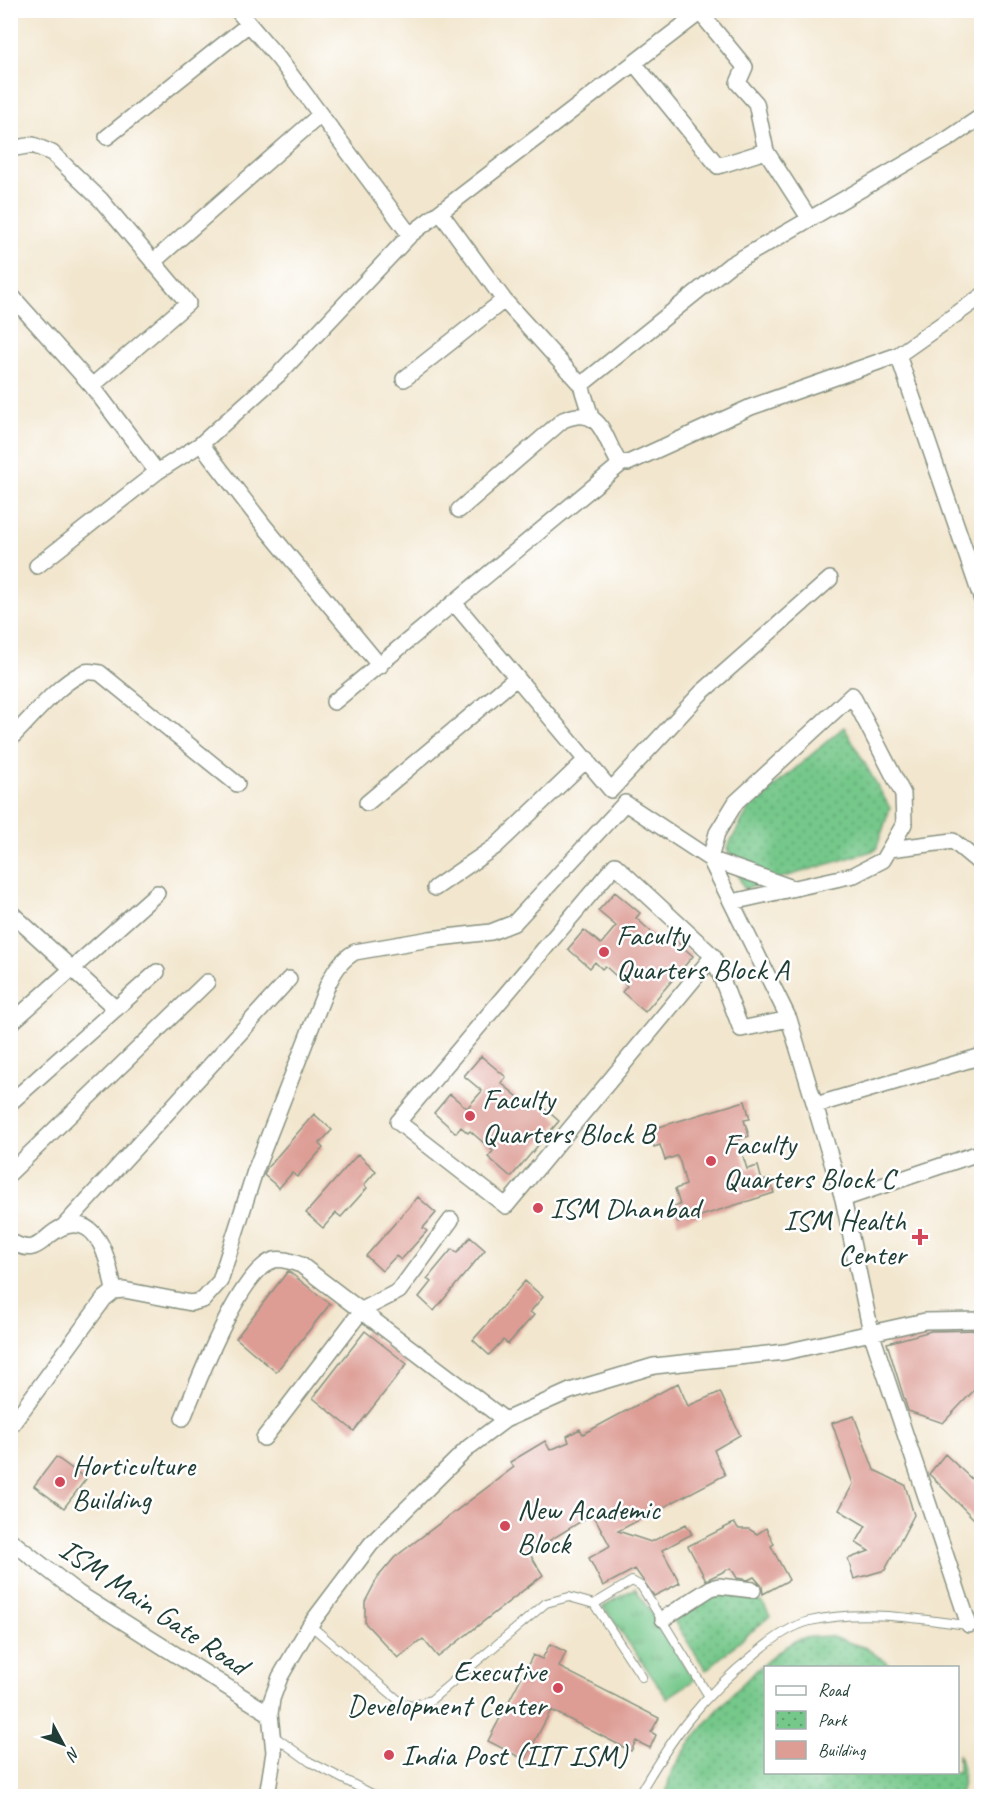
<svg xmlns="http://www.w3.org/2000/svg" width="992" height="1807" viewBox="0 0 992 1807" font-family="Caveat,sans-serif">
<style>
.grass{fill:url(#grass-tufts);stroke:#4a825f;stroke-width:1.5}
.park{fill:url(#park-dots);stroke:#4a825f;stroke-width:1.5}
.building{fill:#dd9d95}
.lines{fill:none;stroke-linecap:round;stroke-linejoin:round}
.lane-casing{stroke:#889281;stroke-width:10}
.street-casing{stroke:#889281;stroke-width:18}
.lane{stroke:#fff;stroke-width:8}
.street{stroke:#fff;stroke-width:15}
.poi-dot{fill:#d1495b;stroke:#fff;stroke-width:2}
.labels{text-anchor:middle;stroke-width:5;stroke-linejoin:round;paint-order:stroke}
.poi-label{font-size:30px;fill:#1f3d34;stroke:#fff;text-anchor:start}
.street-label{font-size:30px;fill:#1f3d34;stroke:#fff}
</style>
<defs>
<pattern id="grass-tufts" width="24" height="20" patternUnits="userSpaceOnUse" patternTransform="scale(1.5)"><rect width="24" height="20" fill="#75c78a"/><path d="M3 7l-1-3M5 7V3M7 7l1-3M15 17l-1-3M17 17v-4M19 17l1-3" fill="none" stroke="#5fa372"/></pattern>
<pattern id="park-dots" width="8" height="8" patternUnits="userSpaceOnUse" patternTransform="scale(1.5)"><rect width="8" height="8" fill="#75c78a"/><path d="M2 2h.1M6 6h.1" fill="none" stroke="#5fa372" stroke-width="1.8" stroke-linecap="round"/></pattern>
</defs>
<rect width="100%" height="100%" fill="#fff"/>
<filter id="ink" filterUnits="userSpaceOnUse"><feTurbulence type="fractalNoise" baseFrequency=".0167" numOctaves="2"/><feDisplacementMap in="SourceGraphic" scale="12" xChannelSelector="R" yChannelSelector="G"/><feConvolveMatrix kernelMatrix="1 2 1 2 8 2 1 2 1" color-interpolation-filters="sRGB"/></filter>
<filter id="wash" filterUnits="userSpaceOnUse"><feTurbulence type="fractalNoise" baseFrequency=".008" numOctaves="4" result="noise"/><feDisplacementMap in="SourceGraphic" scale="24" xChannelSelector="R" yChannelSelector="G"/><feGaussianBlur stdDeviation="1.35" result="paint"/><feColorMatrix in="noise" values="0 0 0 0 0 0 0 0 0 0 0 0 0 0 0 0 0 1.4 0 .05"/><feComposite in="paint" operator="in"/></filter>
<g filter="url(#wash)">
<rect width="100%" height="100%" fill="#f2e6ce"/>
<path class="grass" d="M635,1588L694,1680L667,1698L603,1606Z"/>
<path class="park" d="M844,727L890,808L876,850L744,889L727,848L749,808Z
M721,1589L763,1603L770,1616L706,1670L674,1621Z
M829,1636L866,1648L893,1667L766,1668V1772H958V1754C964,1766 965,1784 959,1796H666C668,1789 668,1780 671,1774C690,1736 759,1659 797,1640C805,1636 819,1637 829,1636Z"/>
<g id="blocks">
<path class="building" d="M615,892L640,913L636,918L657,937L665,942L670,936L693,956L645,1012L622,992L627,986L605,966L602,969L595,962L590,968L568,949L584,930L601,944L616,926L598,911Z
M481,1056L506,1077L501,1083L523,1101L530,1107L536,1101L559,1121L511,1177L488,1157L493,1151L470,1131L468,1133L461,1127L456,1133L434,1113L450,1094L467,1108L482,1091L464,1076Z
M745,1101L750,1119L744,1120L749,1136L738,1140L747,1169L758,1166L762,1181L770,1179L774,1193L678,1223L673,1207L680,1205L675,1189L686,1185L680,1162L677,1156L665,1160L660,1145L654,1147L649,1130Z
M314,1114L332,1130L319,1144L323,1148L297,1177L292,1173L279,1188L264,1175L267,1168Z
M358,1154L376,1171L364,1185L367,1188L341,1217L336,1213L323,1228L306,1213Z
M418,1197L436,1213L423,1228L427,1231L401,1260L396,1256L382,1271L366,1256Z
M470,1237L485,1250L434,1311L419,1297L431,1282L427,1279L452,1249L457,1253Z
M288,1271L330,1304L276,1372L236,1338Z
M525,1281L543,1297L530,1312L534,1315L508,1344L503,1340L489,1355L473,1340Z
M981,1330V1383L943,1423L908,1411L887,1343L931,1331Z
M365,1331L407,1364L354,1431L313,1398Z
M678,1383L688,1406L720,1392L740,1435L714,1450L725,1475L618,1531L651,1542L686,1524L692,1534L662,1550L680,1583L654,1596L635,1569L603,1586L589,1558L610,1546L593,1514L529,1553L543,1575L438,1657L423,1639L398,1658L365,1623V1602L378,1577L395,1557L514,1467L510,1462L545,1441L550,1450L569,1442L567,1436L580,1429L583,1434Z
M854,1416L874,1470L905,1485L914,1515L885,1570L854,1579L848,1559L869,1551L856,1543L866,1526L839,1510L853,1484L832,1423Z
M945,1454L981,1488V1526L929,1474Z
M56,1457L86,1479L64,1508L34,1486Z
M734,1523L739,1529H749L757,1534L766,1528L774,1544L771,1546L789,1580L763,1594L762,1586L754,1577L748,1580L737,1578L731,1568L706,1580L688,1546Z
M550,1644L566,1652L559,1667L659,1718L651,1732L656,1735L650,1748L636,1741L631,1751L551,1710L525,1760L488,1741L533,1655L542,1659Z"/>
</g>
</g>
<g filter="url(#ink)">
<use href="#blocks" fill-opacity="0" stroke="#889281" stroke-width="1.5"/>
<g class="lines">
<g class="lane-casing">
<path id="lane" d="M310,1625L403,1704L412,1706L431,1700L546,1603L569,1597L594,1604
M642,1677L594,1604L632,1581L641,1586L708,1695
M274,1736L310,1762L376,1796
M638,1796C672,1737 701,1697 755,1654C770,1641 790,1626 810,1621C866,1608 925,1620 982,1627"/>
</g>
<g class="street-casing">
<path id="street" d="M237,10L279,59L410,235
M698,10L745,67L738,83L756,103L766,151L809,218
M634,63L718,166L766,151
M107,137L249,24
M10,149L33,145L52,153L101,200L188,303L92,386
M440,212L504,300L581,385L591,417
M153,262L320,115
M10,294L92,386L157,472
M898,355L982,600
M404,379L504,300
M581,385L730,265L948,139L982,116
M201,444L265,527L380,666
M459,510L563,420C601,404 603,436 618,461L628,463L751,407L898,355L982,296
M37,566L157,472L201,444L278,375L410,235L703,10
M455,604L611,790L701,693L830,579
M334,702L622,463
M10,739C30,720 57,685 81,674C87,670 93,672 100,673L237,784
M367,803L516,678
M890,849L953,841L982,865
M435,888L496,846L587,759
M732,902L854,875L883,860L904,824L903,794L852,695L736,802L717,833L710,859L789,1019L843,1199L871,1332L969,1625
M10,912L116,1009
M713,956L506,1206L398,1122L615,865L713,956L741,1029L789,1019
M10,1024L157,893
M10,1103L157,972
M816,1105L982,1056
M10,1173L207,982
M843,1199L982,1152
M63,1227L289,979
M10,1241C39,1259 42,1235 63,1227C101,1213 110,1268 114,1291
M183,1418C197,1385 240,1269 274,1260C283,1258 292,1262 301,1265L505,1420
M10,1427L104,1299L114,1291L124,1290L191,1303L203,1300L220,1281L255,1171L328,984C335,970 341,960 355,952L430,939L491,932L514,923L625,803L710,859L793,888
M264,1438L362,1310L399,1291L451,1220
M10,1540L78,1593L270,1714
M663,1619L711,1588L719,1586L753,1590
M267,1796L274,1752L270,1714L272,1699L280,1677L310,1625L371,1544L469,1447L505,1420L570,1391L654,1366L785,1352L925,1321L982,1320"/>
</g>
<use href="#lane" class="lane"/>
<use href="#street" class="street"/>
</g>
</g>
<g class="poi-dot">
<circle cx="604" cy="952" r="6"/>
<circle cx="470" cy="1116" r="6"/>
<circle cx="711" cy="1161" r="6"/>
<circle cx="538" cy="1208" r="6"/>
<path d="M917 1228h6v6h6v6h-6v6h-6v-6h-6v-6h6z"/>
<circle cx="60" cy="1482" r="6"/>
<circle cx="505" cy="1526" r="6"/>
<circle cx="558" cy="1688" r="6"/>
<circle cx="389" cy="1755" r="6"/>
</g>
<g class="labels">
<g class="poi-label">
<text x="616" y="945">Faculty<tspan x="616" dy="34">Quarters Block A</tspan></text>
<text x="482" y="1109">Faculty<tspan x="482" dy="34">Quarters Block B</tspan></text>
<text x="723" y="1154">Faculty<tspan x="723" dy="34">Quarters Block C</tspan></text>
<text x="550" y="1218">ISM Dhanbad</text>
<text x="906" y="1230" text-anchor="end">ISM Health<tspan x="906" dy="34">Center</tspan></text>
<text x="72" y="1475">Horticulture<tspan x="72" dy="34">Building</tspan></text>
<text x="517" y="1519">New Academic<tspan x="517" dy="34">Block</tspan></text>
<text x="546" y="1681" text-anchor="end">Executive<tspan x="546" dy="34">Development Center</tspan></text>
<text x="401" y="1765">India Post (IIT ISM)</text>
</g>
<g class="street-label">
<text transform="translate(154 1607) rotate(34)" y="10">ISM Main Gate Road</text>
</g>
</g>
<rect width="992" height="1807" fill="none" stroke="#fff" stroke-width="36"/>
<rect x="764" y="1666" width="195" height="108" fill="#ffffff" stroke="#a5b1ae" stroke-width="1.5"/>
<rect x="776" y="1686" width="30" height="9" fill="#ffffff" stroke="#a5b1ae" stroke-width="1.5"/>
<text x="818" y="1696" font-size="18" fill="#1f3d34">Road</text>
<rect x="776" y="1711" width="30" height="18" fill="url(#park-dots)" stroke="#a5b1ae" stroke-width="1.5"/>
<text x="818" y="1726" font-size="18" fill="#1f3d34">Park</text>
<rect x="776" y="1741" width="30" height="18" fill="#dd9d95" stroke="#a5b1ae" stroke-width="1.5"/>
<text x="818" y="1756" font-size="18" fill="#1f3d34">Building</text>
<g transform="translate(63 1744) rotate(131)" stroke="#ffffff" stroke-width="4.5" paint-order="stroke">
<path d="M0-4.5L10 22L0 15L-10 22Z" fill="#1f3d34"/>
<text y="-9" font-size="16" font-weight="bold" text-anchor="middle" fill="#1f3d34">N</text>
</g>
</svg>
